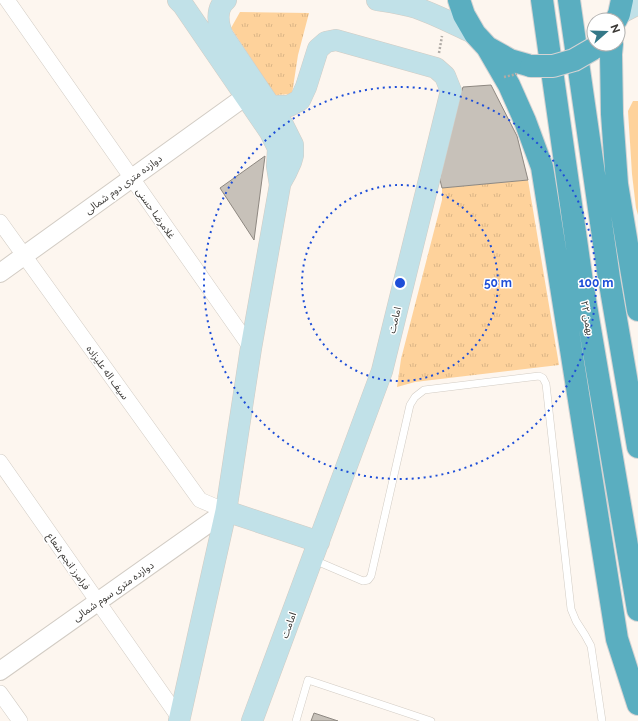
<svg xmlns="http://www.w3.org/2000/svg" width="638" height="721" viewBox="0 0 638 721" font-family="Raleway,'Noto Sans Arabic',sans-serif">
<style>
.grass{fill:url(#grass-tufts)}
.park{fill:#fed29b}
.building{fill:#c7c1b9;stroke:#8e8881}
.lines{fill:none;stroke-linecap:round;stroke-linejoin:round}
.service-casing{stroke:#d2ccc4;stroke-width:8}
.minor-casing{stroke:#d2ccc4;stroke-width:16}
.tertiary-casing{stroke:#d2ccc4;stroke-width:20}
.secondary-casing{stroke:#d2ccc4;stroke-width:22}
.trunk-casing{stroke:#d4d3d3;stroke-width:24}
.path{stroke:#b0aba6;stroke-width:2.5;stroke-dasharray:2 2;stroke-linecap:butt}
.service{stroke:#fff;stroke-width:7}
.minor{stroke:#fff;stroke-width:15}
.tertiary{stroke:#fff;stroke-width:18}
.secondary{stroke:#c1e1e8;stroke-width:21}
.trunk{stroke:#5aaec0;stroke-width:22}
.trunk-bridge-casing{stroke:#d4d3d3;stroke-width:24;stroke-linecap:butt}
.path-bridge{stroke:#b0aba6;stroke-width:2.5;stroke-dasharray:2 2;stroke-linecap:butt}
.trunk-bridge{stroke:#5aaec0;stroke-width:22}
.ring{fill:none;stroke:#1d4ed8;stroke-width:2;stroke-dasharray:2 4}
.labels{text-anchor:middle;stroke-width:3;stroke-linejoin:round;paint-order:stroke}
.street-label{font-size:10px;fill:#3a3835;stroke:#fff}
.centre{fill:#1d4ed8;stroke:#fff;stroke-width:2}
.ring-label{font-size:12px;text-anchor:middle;font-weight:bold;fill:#1d4ed8;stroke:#fff;stroke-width:3;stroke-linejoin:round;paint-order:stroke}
</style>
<defs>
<pattern id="grass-tufts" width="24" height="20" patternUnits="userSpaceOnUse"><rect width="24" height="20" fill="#fed29b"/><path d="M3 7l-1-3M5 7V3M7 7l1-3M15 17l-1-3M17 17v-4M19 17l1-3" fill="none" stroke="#dab586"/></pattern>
</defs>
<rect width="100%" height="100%" fill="#fdf6ef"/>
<path class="grass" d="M240,12L309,13L298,55L292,94L275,95L231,28Z
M528,180L559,365L415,382L397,387L401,359L442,200V188Z"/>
<path class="park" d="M633,101H638V215L636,208L632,174L628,111Z"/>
<path class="building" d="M491,85L517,136L528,180L442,188L440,180L447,136L463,87Z
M265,156L254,240L220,188Z
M314,713L338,721H311Z"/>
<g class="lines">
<g class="service-casing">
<path id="service" d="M314,560L363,581L368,580L371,576L410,405L415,397L424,390L539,376L543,378L546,384L571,609L576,621L585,635L591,646L602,721
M296,721L308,680L431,721"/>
</g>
<g class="minor-casing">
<path id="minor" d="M7,0L251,348
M0,222L200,500L226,511
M0,462L180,719
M0,693L20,721"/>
</g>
<g class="tertiary-casing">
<path id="tertiary" d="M0,273L246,96
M0,671L226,511"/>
</g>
<g class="secondary-casing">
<path id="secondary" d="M178,0L183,5L270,132L278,148L277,166L280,185L251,348L226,511L179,721
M226,0C215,9 218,25 223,36L283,125L293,145V155L291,162L286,173L281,182
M377,0C390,2 404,4 417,8C437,15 456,25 475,34
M619,14L638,4
M226,511L319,542
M252,721L382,371L451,91L445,76L436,68L336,40L326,42L318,49L306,87L300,100L289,106H270"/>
</g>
<g class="trunk-casing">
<path id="trunk" d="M459,0L464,15L475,34L487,47L510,60L531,66
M542,0L582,282L638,610
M569,0L609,278L638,447
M616,20L619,14L622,0
M612,44L611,54L612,114L617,184L638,310
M487,47L509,85L525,121L542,167L617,639L638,704"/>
</g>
<path class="path" d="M439,53L442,36"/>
<use href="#service" class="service"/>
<use href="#minor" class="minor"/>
<use href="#tertiary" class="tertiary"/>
<use href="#secondary" class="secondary"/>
<use href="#trunk" class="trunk"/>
<g class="trunk-bridge-casing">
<path id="trunk-bridge" d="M531,66H553L574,60L593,49"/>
</g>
<path class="path-bridge" d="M504,77L517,74"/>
<use href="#trunk-bridge" class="trunk-bridge"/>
</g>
<g class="ring">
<circle cx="400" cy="283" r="98"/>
<circle cx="400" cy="283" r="196"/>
</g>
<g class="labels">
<g class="street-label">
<text transform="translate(123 184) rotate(-36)" y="4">دوازده متری دوم شمالی</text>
<text transform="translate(156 213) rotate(55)" y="4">غلامرضا حسنی</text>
<text transform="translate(588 318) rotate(80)" y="4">۲۲ بهمن</text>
<text transform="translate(394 320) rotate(-76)" y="4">امامت</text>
<text transform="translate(108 372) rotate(54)" y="4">سیف اله علیزاده</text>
<text transform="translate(69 561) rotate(55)" y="4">فرامرز انجم شعاع</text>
<text transform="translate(113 591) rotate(-35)" y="4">دوازده متری سوم شمالی</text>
<text transform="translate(288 625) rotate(-70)" y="4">امامت</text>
</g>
</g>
<circle cx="400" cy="283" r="6" class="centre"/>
<g class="ring-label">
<text x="498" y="287">50 m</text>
<text x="596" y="287">100 m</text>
</g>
<g transform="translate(606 32) rotate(70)"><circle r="19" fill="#ffffff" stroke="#b0afae"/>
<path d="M0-3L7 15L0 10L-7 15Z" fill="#347888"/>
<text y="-6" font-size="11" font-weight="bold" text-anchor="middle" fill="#3a3835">N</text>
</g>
</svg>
